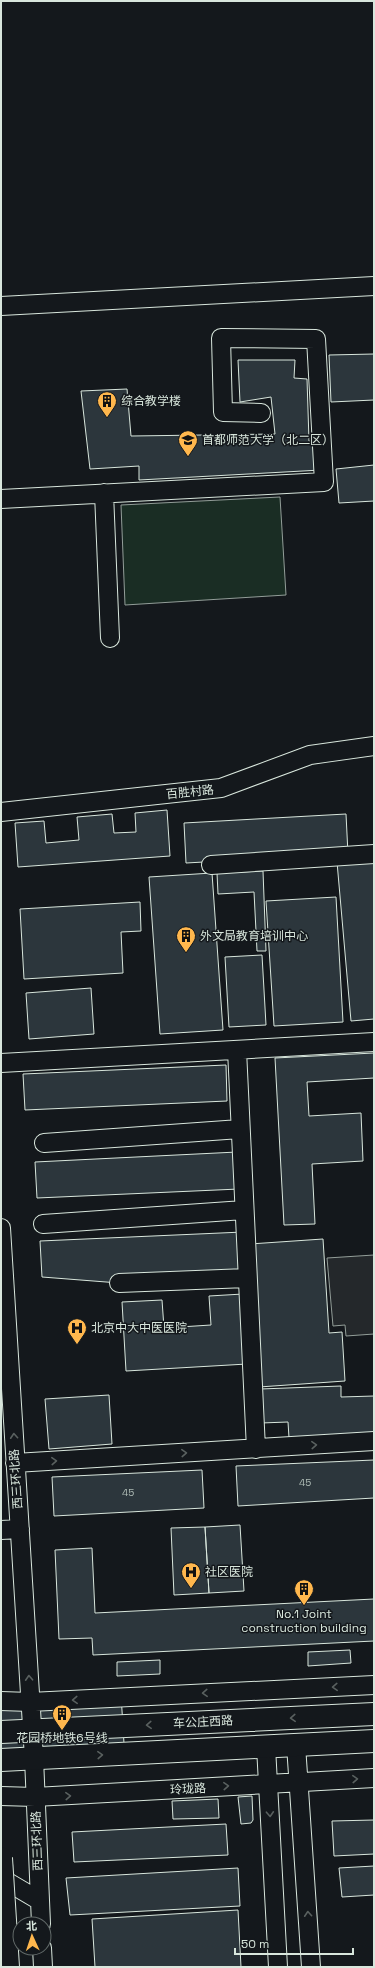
<svg xmlns="http://www.w3.org/2000/svg" width="375" height="1968" viewBox="0 0 375 1968" font-family="'Space Grotesk','Noto Sans SC',sans-serif">
<style>
.green{fill:#1a2d24;stroke:#939e99}
.parking{fill:#24282b;stroke:#939e99}
.building{fill:#2c363c;stroke:#d8e6dc}
.lines{fill:none;stroke-linecap:round;stroke-linejoin:round}
.minor-casing{stroke:#d8e6dc;stroke-width:20}
.major-casing{stroke:#d8e6dc;stroke-width:24}
.minor{stroke:#14181c;stroke-width:18}
.major{stroke:#14181c;stroke-width:22}
.highway-bridge-casing{stroke:#d8e6dc;stroke-width:24;stroke-linecap:butt}
.highway-bridge{stroke:#14181c;stroke-width:22}
.oneway{stroke:#59605f}
.labels{text-anchor:middle;stroke-width:3;stroke-linejoin:round;paint-order:stroke}
.number-label{font-size:10px;fill:#adbab4}
.poi-label{font-size:12px;fill:#d8e6dc;stroke:#14181c;text-anchor:start}
.street-label{font-size:12px;fill:#d8e6dc;stroke:#14181c}
</style>
<rect width="100%" height="100%" fill="#14181c"/>
<path class="green" d="M280,497L286,595L125,605L121,505Z"/>
<path class="parking" d="M374,1255V1334L346,1336L345,1325L333,1326L327,1258Z"/>
<path class="building" d="M374,354V400L331,402L329,355Z
M238,360H295L294,378L307,379L309,441H320L321,470L139,480V466L90,469L81,391L127,389L131,436L275,434L271,397L240,402Z
M374,465V501L339,503L336,469Z
M167,810L170,856L18,867L15,823L44,821L46,843L79,840L77,817L112,814L114,833L136,832L135,813Z
M346,814L348,854L186,863L184,823Z
M374,859V1019L351,1021L337,862Z
M263,871L266,951H257L254,892L218,894L217,873Z
M212,873L223,1030L160,1034L149,877Z
M336,897L343,1022L274,1026L266,901Z
M140,902L141,931L121,932L123,973L24,979L20,909Z
M262,955L266,1025L229,1027L225,957Z
M91,988L94,1034L29,1039L26,993Z
M374,1053V1078L307,1082L309,1116L361,1113L363,1161L312,1164L315,1224L284,1225L275,1058Z
M226,1065L227,1101L25,1110L23,1074Z
M237,1152L239,1189L37,1198L35,1162Z
M243,1232L247,1278L119,1283L42,1277L40,1241Z
M323,1239L329,1333L342,1332L345,1381L259,1387L250,1244Z
M243,1294L247,1364L126,1371L122,1302L162,1300L164,1328L211,1325L209,1296Z
M341,1386V1397L374,1396V1435L289,1438L288,1422L261,1423L260,1389Z
M109,1395L112,1444L49,1449L45,1399Z
M374,1460V1498L238,1506L236,1466Z
M202,1470L204,1508L54,1516L52,1477Z
M240,1525L244,1591L209,1593L205,1527Z
M205,1527L209,1593L174,1595L171,1528Z
M92,1548L95,1613L374,1599V1641L93,1655L92,1638L59,1639L55,1550Z
M350,1650L351,1663L308,1666V1652Z
M160,1660V1674L117,1676V1662Z
M121,1694L125,1760L1,1767V1701Z
M252,1796L253,1820L251,1823L241,1824L238,1797Z
M218,1799L219,1818L173,1819L172,1801Z
M374,1820V1854L334,1856L332,1821Z
M226,1824L228,1855L74,1862L72,1832Z
M374,1866V1895L342,1897L339,1868Z
M238,1868L240,1906L70,1915L66,1878Z
M238,1910L241,1967H95L92,1919Z"/>
<g class="lines">
<g class="minor-casing">
<path id="minor" d="M1,306L374,286
M104,493L110,638
M1,499L324,482L316,339L221,338L223,412L261,413
M1,812L221,788L310,755L374,746
M211,865L374,854
M237,1050L256,1449
M1,1063L374,1042
M44,1143L240,1129
M43,1224L244,1210
M1,1228L34,1758L41,1924
M119,1283L247,1278
M15,1463L374,1441
M1,1530L20,1529
M1,1701L30,1702L374,1685
M296,1745L311,1967
M266,1747L278,1967
M1,1796L35,1797L374,1778
M1,1878L40,1901
M42,1948L43,1967"/>
</g>
<g class="major-casing">
<path id="major" d="M1,1732L374,1714
M1,1760L374,1741"/>
</g>
<use href="#minor" class="minor"/>
<use href="#major" class="major"/>
<g class="highway-bridge-casing">
<path id="highway-bridge" d="M1,1858L8,1967"/>
</g>
<use href="#highway-bridge" class="highway-bridge"/>
</g>
<defs><path id="oneway-chevron" d="M-2-3.5L2.5 0L-2 3.5" fill="none" stroke-width="1.6" stroke-linecap="round" stroke-linejoin="round"/></defs>
<g class="oneway">
<use href="#oneway-chevron" transform="translate(14 1436) rotate(-94)"/>
<use href="#oneway-chevron" transform="translate(314 1445) rotate(-3)"/>
<use href="#oneway-chevron" transform="translate(184 1453) rotate(-3)"/>
<use href="#oneway-chevron" transform="translate(54 1461) rotate(-3)"/>
<use href="#oneway-chevron" transform="translate(29 1678) rotate(-93)"/>
<use href="#oneway-chevron" transform="translate(335 1687) rotate(177)"/>
<use href="#oneway-chevron" transform="translate(205 1693) rotate(177)"/>
<use href="#oneway-chevron" transform="translate(75 1700) rotate(177)"/>
<use href="#oneway-chevron" transform="translate(293 1718) rotate(177)"/>
<use href="#oneway-chevron" transform="translate(149 1725) rotate(177)"/>
<use href="#oneway-chevron" transform="translate(100 1755) rotate(-3)"/>
<use href="#oneway-chevron" transform="translate(355 1779) rotate(-3)"/>
<use href="#oneway-chevron" transform="translate(226 1786) rotate(-3)"/>
<use href="#oneway-chevron" transform="translate(68 1796) rotate(-3)"/>
<use href="#oneway-chevron" transform="translate(270 1814) rotate(87)"/>
<use href="#oneway-chevron" transform="translate(308 1914) rotate(-94)"/>
</g>
<defs>
<g id="building-pin" transform="scale(1)"><path d="M0 17L-7.5 6A9.5 9.5 0 1 1 7.5 6Z" fill="#ffb74d" stroke="#14181c"/><path d="M-4-6H4V6H1V3H-1V6H-4ZM-2.5-4.3h1.7v1.8h-1.7ZM.8-4.3h1.7v1.8H.8ZM-2.5-1h1.7V.8h-1.7ZM.8-1h1.7V.8H.8Z" fill="#111"/></g>
<g id="university-pin" transform="scale(1)"><path d="M0 17L-7.5 6A9.5 9.5 0 1 1 7.5 6Z" fill="#ffb74d" stroke="#14181c"/><path d="M0-5L7-2L0 1L-7-2ZM-4 1L0 2.5L4 1V4Q0 6-4 4Z" fill="#111"/></g>
<g id="hospital-pin" transform="scale(1)"><path d="M0 17L-7.5 6A9.5 9.5 0 1 1 7.5 6Z" fill="#ffb74d" stroke="#14181c"/><path d="M-5-5h3v3.5h4V-5h3V5h-3V1.5h-4V5h-3Z" fill="#111"/></g>
</defs>
<g fill-rule="evenodd">
<use href="#building-pin" x="107" y="401"/>
<use href="#university-pin" x="188" y="440"/>
<use href="#building-pin" x="186" y="936"/>
<use href="#hospital-pin" x="77" y="1328"/>
<use href="#hospital-pin" x="191" y="1572"/>
<use href="#building-pin" x="304" y="1589"/>
<use href="#building-pin" x="62" y="1714"/>
</g>
<g class="labels">
<g class="number-label">
<text x="305" y="1486">45</text>
<text x="128" y="1496">45</text>
</g>
<g class="poi-label">
<text x="121" y="405">综合教学楼</text>
<text x="202" y="444">首都师范大学（北二区）</text>
<text x="200" y="940">外文局教育培训中心</text>
<text x="91" y="1332">北京中大中医医院</text>
<text x="205" y="1576">社区医院</text>
<text x="304" y="1618" text-anchor="middle">No.1 Joint<tspan x="304" dy="14">construction building</tspan></text>
<text x="62" y="1742" text-anchor="middle">花园桥地铁6号线</text>
</g>
<g class="street-label">
<text transform="translate(190 792) rotate(-6)" y="4">百胜村路</text>
<text transform="translate(16 1479) rotate(-94)" y="4">西三环北路</text>
<text transform="translate(203 1722) rotate(-3)" y="4">车公庄西路</text>
<text transform="translate(188 1789) rotate(-3)" y="4">玲珑路</text>
<text transform="translate(37 1841) rotate(-92)" y="4">西三环北路</text>
</g>
</g>
<rect width="375" height="1968" fill="none" stroke="#d8e6dc" stroke-width="4"/>
<g transform="translate(32 1936) rotate(357)"><circle r="19" fill="#14181c" stroke="#626a69"/>
<path d="M0-3L7 15L0 10L-7 15Z" fill="#ffb74d"/>
<text y="-6" font-size="11" font-weight="bold" text-anchor="middle" fill="#d8e6dc">北</text>
</g>
<path d="M235 1948v6h118v-6" fill="none" stroke="#d8e6dc" stroke-width="2"/>
<text x="241" y="1948" font-size="12" fill="#d8e6dc" stroke="#14181c" stroke-width="3" paint-order="stroke">50 m</text>
</svg>
